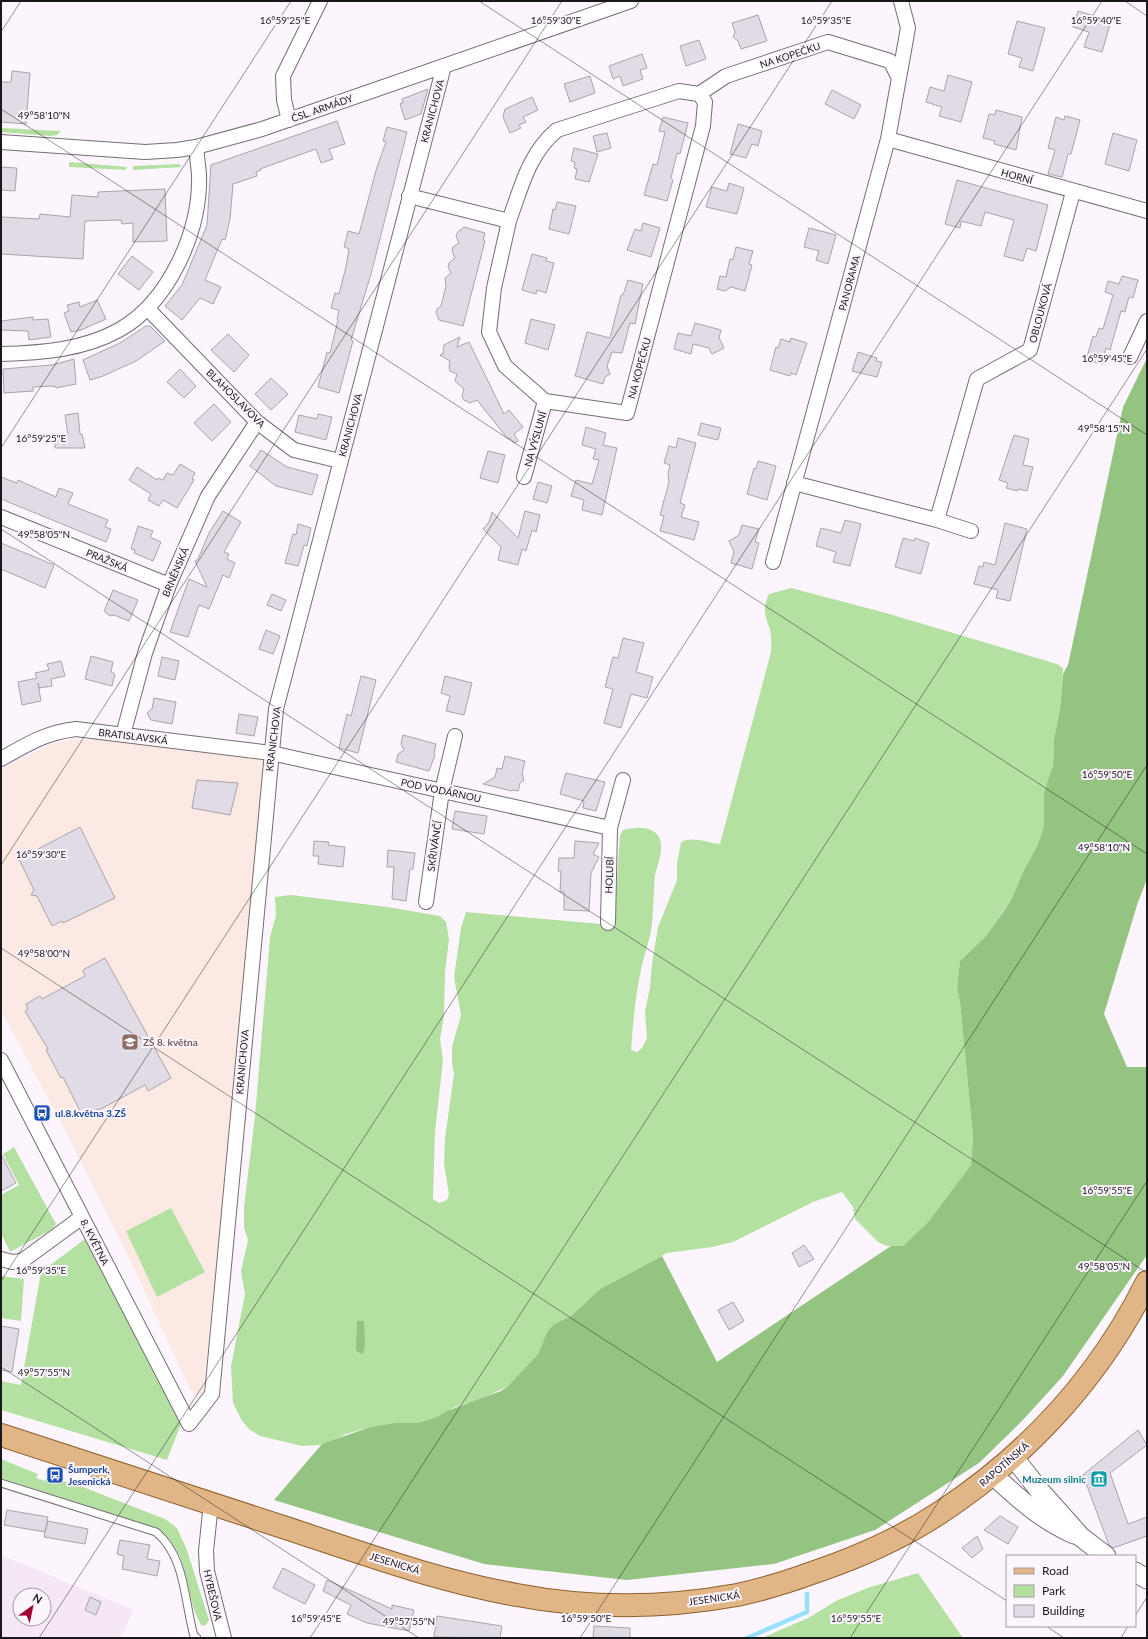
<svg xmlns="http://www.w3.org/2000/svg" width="1148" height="1639" viewBox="0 0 1148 1639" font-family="Lato,sans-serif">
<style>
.built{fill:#f5e7f6;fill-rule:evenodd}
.education{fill:#fde9e3}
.green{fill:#b4e0a1}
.forest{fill:#95c482}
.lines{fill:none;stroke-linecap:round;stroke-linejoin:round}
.stream{stroke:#98e1fe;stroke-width:4.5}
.building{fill:#e1dbe5;stroke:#a8a3ac}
.lane-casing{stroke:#756d75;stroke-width:9}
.street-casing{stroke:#756d75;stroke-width:16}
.secondary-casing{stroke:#756d75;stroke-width:21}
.primary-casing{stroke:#8d602c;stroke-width:24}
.lane{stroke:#fff;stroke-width:7}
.street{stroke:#fff;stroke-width:14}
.secondary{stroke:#fff;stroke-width:19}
.primary{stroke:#e0b686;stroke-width:22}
.ticks{fill:none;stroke:#1b181b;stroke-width:1;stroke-opacity:0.45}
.labels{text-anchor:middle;stroke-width:4;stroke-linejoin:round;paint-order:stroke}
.street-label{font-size:10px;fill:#1b181b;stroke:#fdf5fe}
.education-label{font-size:10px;font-weight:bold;fill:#785e54;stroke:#fdf5fe;text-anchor:start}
.transit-label{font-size:10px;font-weight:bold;fill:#164399;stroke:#fdf5fe;text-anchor:start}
.culture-label{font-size:10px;font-weight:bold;fill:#0d838f;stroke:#fdf5fe;text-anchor:end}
.ticks-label{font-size:10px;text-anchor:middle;fill:#1b181b;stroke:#fdf5fe;stroke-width:4;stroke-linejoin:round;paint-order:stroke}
</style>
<rect width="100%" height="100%" fill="#fdf5fe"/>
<path class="built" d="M1,1555L134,1610L120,1638H1ZM20,1595H44V1619H20Z"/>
<path class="education" d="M94,739L264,760L257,886L203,1393L197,1396L190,1389L129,1258L65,1130L1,1010V769L51,744L70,740Z"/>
<path class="green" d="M1,128L61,131L57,135L50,136L1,132Z
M69,162L127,167L126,170L69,167Z
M179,164L182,167L133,170V166Z
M791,588L886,613L1057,664L1063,668L1060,709L1054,739L1053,765L1044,792V826L1038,844L1023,872L1012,898L986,936L960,961L957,988L960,1002L973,1137L971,1165L928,1222L903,1246H886L878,1242L855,1219L853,1207L842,1192L813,1202L733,1242L712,1247L667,1253L600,1289L571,1316L554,1324L547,1332L538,1354L508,1386L479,1400L455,1407L437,1417L417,1423H394L370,1427L346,1434L331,1442L319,1445L302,1446L260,1436L250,1430L242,1421L233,1403L231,1366L245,1294L241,1271L248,1240L244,1228V1207L255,1116L270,937L276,915L275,897L291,895L388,907L440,916L446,922L449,939L445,973L444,1016L440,1039L443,1060L435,1132L433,1199L439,1203L447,1200L449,1194L444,1164L445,1138L454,1074L452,1062V1047L461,1015L454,977L461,928L466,912L601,924L614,923L620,836L623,830C634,827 652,825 659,837C665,848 657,865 655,876C653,896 654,917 650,936C647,949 642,962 640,975C635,999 633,1025 631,1050L637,1052L642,1048L647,1038L645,1012L650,987L652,964L658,927L677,880V863L681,842C693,836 708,843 720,844L771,652C771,644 772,635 769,627C765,614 762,608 769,594Z
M14,1147L56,1224L51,1230L10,1252L1,1233V1195L19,1185L3,1154Z
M171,1208L205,1272L157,1297L126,1231Z
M85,1239L181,1424L167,1460L1,1410V1381L21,1385L41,1272Z
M1,1276L24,1279L21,1321L1,1318Z
M1,1459L38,1474L36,1478L45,1481L47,1477L58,1481L70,1482L165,1519L177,1528L187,1550L209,1620L206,1625L202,1626C181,1593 194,1544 149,1526L1,1478Z
M918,1573L963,1638H762L808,1618L836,1601L867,1588Z"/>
<path class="forest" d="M1147,358V879L1138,902L1104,1014L1127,1067H1147V1255L1063,1376L1022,1421L979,1463L875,1530L774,1564L627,1580L484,1564L274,1500L322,1444L370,1427L394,1423H417L437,1417L447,1411L501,1391L508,1386L538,1354L547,1332L554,1324L571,1316L600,1289L662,1256L717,1362L891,1246H903L928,1222L971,1165L973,1137L960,1002L957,988L960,961L986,936L1005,909L1012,898L1023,872L1038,844L1044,826V792L1053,765L1054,739L1060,709L1063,674L1068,665L1123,407Z
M357,1321H364L365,1346L363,1354L356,1351Z"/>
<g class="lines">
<path class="stream" d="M747,1638L807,1612V1594"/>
</g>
<path class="building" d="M1078,11L1111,21L1102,52L1084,47L1089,32L1073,27Z
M758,15L767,41L741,49L738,41L733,37L735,32L732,23Z
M1017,21L1045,28L1033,71L1019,67L1022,58L1008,54Z
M699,40L706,59L686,66L680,46Z
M642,54L647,68L640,70L643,79L623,86L620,76L613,79L609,66Z
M12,71L30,73L26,124L1,122V82H11Z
M948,75L972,82L961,122L939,116L942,107L926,102L930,87L944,91Z
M590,76L595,93L570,102L564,84Z
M428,89L421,114L405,120L400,104L403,103L402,99Z
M832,90L861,105L854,119L825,104Z
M532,97L538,110L523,117L526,122L519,125L521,128L510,133L503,117L505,109Z
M996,110L1022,117L1016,150L994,144L995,141L983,138L989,114L995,115Z
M1065,116L1080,120L1071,154H1068L1062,177L1048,174L1055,150L1048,148L1056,117L1064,120Z
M663,117L688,123L680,154L677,153L671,178L673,180L667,201L644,195L653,164L657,165L665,132L659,131Z
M337,121L345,144L329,149L333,159L321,163L316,149L260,169L261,170L256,172L257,176L233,184L230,219L225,240L222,239L205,280L221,287L213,304L200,298L182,320L165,306L182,285L207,225L211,165Z
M738,124L762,131L758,146L752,144L746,158L730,154Z
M387,127L407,132L371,274L351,340L353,341L339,393L318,387L327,352L330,353L338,320L337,319L339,310L331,308L335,293L339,294L346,267L349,249L344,247L348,231L359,234L377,167L386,142L383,141Z
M607,133L611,148L597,152L593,136Z
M1113,133L1137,140L1129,171L1105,164Z
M574,148L598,154L589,182L575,179L577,169L574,168L575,162L571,161Z
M1,167L17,168L15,191L1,190Z
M957,180L1048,205L1036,251L1027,248L1023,261L1004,256L1014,220L985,212L981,226L961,221L960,228L945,224Z
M729,183L744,188L737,214L706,207L712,187L727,191Z
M165,189L167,241L133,242V223L122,224L121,220L85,221L83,259L1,254V217L39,219L40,214L70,217L72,195L98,197V192Z
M557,202L576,206L569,234L549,229L553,209L555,210Z
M643,223L660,228L651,257L627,250L635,229L641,231Z
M464,227L485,233L483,240L485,241L463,326L439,320L436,313L437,309L441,306L446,286L445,278L451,273L448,267L449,263L455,258L452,251L453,247L459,243L456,236L458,232Z
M809,228L836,235L828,264L816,260L819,251L804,247Z
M736,247L753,251L749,264L752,265L745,291L731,287L725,291L717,289L720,276L726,277L730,259L733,260Z
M532,254L547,258L546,261L554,263L546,293L537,290L536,294L522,290Z
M132,256L153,272L139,290L118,274Z
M1122,276L1138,280L1133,298L1129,297L1125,312L1121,311L1110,350L1106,348L1102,364L1086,360L1093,336L1096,337L1099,328L1103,329L1113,295L1105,292L1108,281L1119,284Z
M628,280L643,284L635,324L630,323L622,353L612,352L607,366L610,374L605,377L603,384L575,376L587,332L610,338L621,295H623Z
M97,300L106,319L81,330L71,332L64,313L69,311L67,305L79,302L80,307Z
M33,317V320L48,319L51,337L29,340L28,331L1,330V321Z
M531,319L555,325L548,350L525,343Z
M695,323L721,330L719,338L724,348L712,354L709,348L693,344L691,354L674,349L678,333L691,336Z
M146,326H150L165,341L136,361L103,376L90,380L83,360L120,343Z
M228,334L249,355L234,372L211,350Z
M460,337L457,347L469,342L504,414L509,410L523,427L514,434L518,441L514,443L510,438L508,439L477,400L470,403L464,400L462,396L464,389L455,381L457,374L450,371L449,367L450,361L440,355L443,354L444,345Z
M791,338L807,343L796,375L791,373L790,376L770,370L776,347L778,348L781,339L790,342Z
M858,352L877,358L876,361L882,362L877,377L852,371Z
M74,359L76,384L56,388L55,386L33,387V391L4,393L3,369L52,365Z
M180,369L196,386L184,398L167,382Z
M271,378L288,394L271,410L255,394Z
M214,404L231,422L212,441L194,423Z
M78,413L80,434H82L85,448H55V437L68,436L65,415Z
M318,414L332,417L326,440L295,432L299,415L317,419Z
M701,423L721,428L718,440L698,435Z
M586,427L606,433L603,445L617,448L602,515L582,510L584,500L571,496L576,480L592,484L599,460L593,459L596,449L582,445Z
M1014,435L1029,439L1023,465L1033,467L1027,491L1018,489L1017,491L1006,488L1008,483L999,480Z
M678,438L696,443L680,503L685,505L681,517L699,522L694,540L660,531L664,516L660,515L669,482L668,474L670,465L664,463L669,446L676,448Z
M261,450L287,467L318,475L312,495L276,486L250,466Z
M488,451L505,455L498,483L480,478Z
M758,461L776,466L767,500L747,494L754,468L756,469Z
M180,464L195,473L192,479L194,480L177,508L163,500L159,506L148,500L151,494L129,480L137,467L157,480L158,478L163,480L167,473L173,475Z
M1,477L17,483L18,480L56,497L59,488L73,493L68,504L108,520L105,527L111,529L106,542L1,499Z
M538,482L552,486L547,503L533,499Z
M223,511L241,522L224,552L229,554L227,559L235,563L229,578L223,575L209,609L199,605L188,637L170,632L189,579L207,587L195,561L198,559L209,533Z
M525,511L540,515L536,532L532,530L526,551L522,549L518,565L498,560L501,547L483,529L489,522L492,512L518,538Z
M845,520L861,524L850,566L833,562L836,552L816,546L821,528L841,533Z
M1005,523L1027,529L1010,601L996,598L998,590L974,584L979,566L983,567L984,562L995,565Z
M298,524L311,528L307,546L304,545L298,566L285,563L293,534L296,535Z
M742,525L759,529L755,542L759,543L752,569L731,563L734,552L729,541L739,535Z
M138,526L153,531L150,537L161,542L153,561L134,553L135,550L131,549Z
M903,538L914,541L915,538L929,543L921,574L895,567Z
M1,543L54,565L45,588L1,569Z
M113,590L138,600L129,621L114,615L110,616L104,611Z
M272,594L286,600L281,611L267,605Z
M266,630L280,636L273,654L259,649Z
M623,638L644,643L636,672L653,677L647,698L631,694L621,728L604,723L613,689L605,687L613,657L618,658Z
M91,656L113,662L111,672L115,674L112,686L85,679Z
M162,657L179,661L175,680L158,676Z
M61,661L65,676L51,679L52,686L39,688L38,683L41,701L22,705L18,682L37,678L35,673L49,670L47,664Z
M361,676L376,680L358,753L339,748L347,714L351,716Z
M445,676L472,683L464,715L446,711L450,696L441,693Z
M154,698L176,702L172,724L151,720L147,713L152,709Z
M239,714L258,717L254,736L236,733Z
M403,735L436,744L434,753L435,755L429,771L396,762L398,754L404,750L401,744Z
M505,756L525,761L522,774L524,780L520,783L518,791L512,790V791L483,784L495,777L497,768L502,769Z
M566,773L605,782L596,811L583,808L584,801L560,794Z
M197,780L238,783L230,815L192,808Z
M455,811L487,816L484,834L452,829Z
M80,827L115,898L63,923L62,921L52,926L37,896L31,895L34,890L19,859Z
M314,841L329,842L328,845L345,847L343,867L318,864L319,856H313Z
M575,841L599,843L593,854L599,857L591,873L589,911L564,910V892H560L561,871H558L559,858H574Z
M388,850L415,853L413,869H410L406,901L392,899L394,867H387Z
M105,958L171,1078L148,1091L145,1085L99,1110L98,1109L83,1117L63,1077L61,1078L46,1050L48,1049L25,1011L28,1009L26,1004L40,996L42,999L85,976L83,970Z
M1,1154L16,1183L1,1191Z
M804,1245L814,1259L799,1267L792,1253Z
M733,1302L744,1321L729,1330L718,1310Z
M1,1326L19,1329L12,1372L1,1370Z
M1138,1430L1147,1445L1110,1473L1128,1524L1147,1517V1536L1113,1548L1109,1545L1083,1475Z
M7,1510L48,1517L45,1532L4,1525Z
M1000,1516L1018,1527L1008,1544L984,1530Z
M48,1521L88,1529L85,1544L44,1537Z
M977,1536L983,1549L972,1558L962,1548Z
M120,1540L150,1545L147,1559L160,1561L157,1576L122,1569L124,1556L117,1554Z
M283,1568L315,1585L305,1604L273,1588Z
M327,1580L392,1609V1605L414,1610L409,1631L367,1623L347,1614L351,1605L323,1591Z
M90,1597L101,1602L96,1615L85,1610Z
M437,1616L502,1626L500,1638L434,1637Z
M594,1626L630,1628V1638H593Z"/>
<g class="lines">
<g class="lane-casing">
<path id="lane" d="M1,1483L156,1532C186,1557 184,1601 194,1636L197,1638"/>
</g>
<g class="street-casing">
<path id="street" d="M699,94L726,76L828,42L890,61L899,78
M289,120L284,100L283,76L320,1
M888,139L1147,211
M1,142L145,152L177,150L196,147L262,129L631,1
M409,196L509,221C521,188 529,153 557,130L679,91L699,94L705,102L703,126L627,413L545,401L505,366L489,332L494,288L509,221
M148,309L257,422L294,450L340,461
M1,354C41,353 83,350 119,330C169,302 201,231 199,174C198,165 197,156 196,147
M1130,357L1147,321
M524,477L545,401
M794,483L937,520L977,379L1030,350L1073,192
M1,517L169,585
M937,520L971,531
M773,562L888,139L908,28L901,1
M123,735L145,653L169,585L208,496L257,422
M1,759C28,744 44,733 76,729L271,753L610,828
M426,902L442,791L455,736
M608,923L610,828L623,780
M1,1060L189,1424L212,1394L276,709L444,66
M1,1259L12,1262L22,1261L82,1217
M211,1503L206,1551L207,1571L224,1638"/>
</g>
<g class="secondary-casing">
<path id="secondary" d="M1014,1458L1040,1491L1081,1537L1106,1556
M993,1475C1018,1498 1042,1520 1074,1534
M1135,1572L1147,1579"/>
</g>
<g class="primary-casing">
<path id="primary" d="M1,1435C96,1466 191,1497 286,1528C362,1553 438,1581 517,1595C590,1609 665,1608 737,1595C771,1588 804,1576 837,1564C874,1550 908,1534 941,1512C1029,1454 1100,1376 1147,1282"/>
</g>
<use href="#lane" class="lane"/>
<use href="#street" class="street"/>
<use href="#secondary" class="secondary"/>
<use href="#primary" class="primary"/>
</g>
<path class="ticks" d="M479,1L1147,435M1125,1L1147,16M1,32L21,1M1,109L1147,854M1,448L291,1M1,529L1147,1273M1,865L562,1M1,948L1007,1601M1,1281L832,1M1,1367L419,1638M1135,1616L1147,1597M1046,1626L1064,1638M39,1638L1102,1M310,1638L1147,349M580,1638L1147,765M850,1638L1147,1181M1121,1638L1128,1626"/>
<defs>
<g id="school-square" transform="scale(0.9)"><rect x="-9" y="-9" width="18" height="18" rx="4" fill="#8d6e63" stroke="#fdf5fe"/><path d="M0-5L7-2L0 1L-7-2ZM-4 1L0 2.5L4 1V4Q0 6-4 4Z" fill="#fff"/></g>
<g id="bus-square" transform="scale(0.9)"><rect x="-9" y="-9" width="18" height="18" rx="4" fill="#1a4fb4" stroke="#fdf5fe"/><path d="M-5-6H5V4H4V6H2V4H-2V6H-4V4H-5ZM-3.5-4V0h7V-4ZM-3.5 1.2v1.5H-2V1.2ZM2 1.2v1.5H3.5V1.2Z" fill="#fff"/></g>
<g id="museum-square" transform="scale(0.9)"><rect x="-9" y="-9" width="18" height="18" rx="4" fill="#0f9aa8" stroke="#fdf5fe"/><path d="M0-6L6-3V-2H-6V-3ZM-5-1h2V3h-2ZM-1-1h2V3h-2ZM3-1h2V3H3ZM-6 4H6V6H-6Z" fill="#fff"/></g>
</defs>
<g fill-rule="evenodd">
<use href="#school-square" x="130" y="1042"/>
<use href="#bus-square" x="42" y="1113"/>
<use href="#bus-square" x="55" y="1475"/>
<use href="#museum-square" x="1099" y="1479"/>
</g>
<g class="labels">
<g class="street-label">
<text transform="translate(790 55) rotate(-18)" y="4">NA KOPEČKU</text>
<text transform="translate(322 108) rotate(-19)" y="4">ČSL. ARMÁDY</text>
<text transform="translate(432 111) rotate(-75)" y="4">KRANICHOVA</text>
<text transform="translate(1017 176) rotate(16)" y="4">HORNÍ</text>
<text transform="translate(849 283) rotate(-75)" y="4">PANORAMA</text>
<text transform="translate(1040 313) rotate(-75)" y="4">OBLOUKOVÁ</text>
<text transform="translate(639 368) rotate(-75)" y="4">NA KOPEČKU</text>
<text transform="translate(236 398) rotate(45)" y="4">BLAHOSLAVOVA</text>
<text transform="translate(350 425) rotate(-75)" y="4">KRANICHOVA</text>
<text transform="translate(535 439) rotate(-74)" y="4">NA VÝSLUNÍ</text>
<text transform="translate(107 560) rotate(22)" y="4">PRAŽSKÁ</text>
<text transform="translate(175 572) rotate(-67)" y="4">BRNĚNSKÁ</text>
<text transform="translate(133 736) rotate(7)" y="4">BRATISLAVSKÁ</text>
<text transform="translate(273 739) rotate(-83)" y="4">KRANICHOVA</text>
<text transform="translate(441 790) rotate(12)" y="4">POD VODÁRNOU</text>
<text transform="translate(434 846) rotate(-82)" y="4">SKŘIVÁNČÍ</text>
<text transform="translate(609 875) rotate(-88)" y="4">HOLUBÍ</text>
<text transform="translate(242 1062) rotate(-85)" y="4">KRANICHOVA</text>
<text transform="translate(95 1242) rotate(63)" y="4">8. KVĚTNA</text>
<text transform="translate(1004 1464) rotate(-41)" y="4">RAPOTÍNSKÁ</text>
<text transform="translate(395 1563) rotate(17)" y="4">JESENICKÁ</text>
<text transform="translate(213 1595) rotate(77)" y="4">HYBEŠOVA</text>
<text transform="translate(714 1598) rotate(-8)" y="4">JESENICKÁ</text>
</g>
<g class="education-label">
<text x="143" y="1046">ZŠ 8. května</text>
</g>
<g class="transit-label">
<text x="55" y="1117">ul.8.května 3.ZŠ</text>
<text x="68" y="1473">Šumperk,<tspan x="68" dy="12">Jesenická</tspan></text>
</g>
<g class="culture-label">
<text x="1086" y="1483">Muzeum silnic</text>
</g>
</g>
<g class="ticks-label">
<text x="556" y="24">16°59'30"E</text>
<text x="285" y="24">16°59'25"E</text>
<text x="826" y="24">16°59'35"E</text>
<text x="1096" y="24">16°59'40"E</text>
<text x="44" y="119">49°58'10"N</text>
<text x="1107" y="362">16°59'45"E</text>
<text x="1104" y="432">49°58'15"N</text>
<text x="41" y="442">16°59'25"E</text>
<text x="44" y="538">49°58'05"N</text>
<text x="1107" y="778">16°59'50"E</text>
<text x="1104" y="851">49°58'10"N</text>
<text x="41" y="858">16°59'30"E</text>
<text x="44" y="957">49°58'00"N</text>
<text x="1107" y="1194">16°59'55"E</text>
<text x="1104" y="1270">49°58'05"N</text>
<text x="41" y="1274">16°59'35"E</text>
<text x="44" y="1376">49°57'55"N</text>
<text x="316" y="1622">16°59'45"E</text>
<text x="586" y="1622">16°59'50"E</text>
<text x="856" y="1622">16°59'55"E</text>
<text x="409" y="1625">49°57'55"N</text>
</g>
<rect width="1148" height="1639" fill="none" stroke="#1b181b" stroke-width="4"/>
<rect x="1006" y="1555" width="130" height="72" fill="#fdf5fe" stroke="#a39da3"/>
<rect x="1014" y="1568" width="20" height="6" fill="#e0b686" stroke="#a39da3"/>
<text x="1042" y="1575" font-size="12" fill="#1b181b">Road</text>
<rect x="1014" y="1585" width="20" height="12" fill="#b4e0a1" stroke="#a39da3"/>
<text x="1042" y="1595" font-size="12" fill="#1b181b">Park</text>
<rect x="1014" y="1605" width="20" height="12" fill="#e1dbe5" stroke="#a39da3"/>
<text x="1042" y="1615" font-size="12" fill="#1b181b">Building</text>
<g transform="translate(32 1607) rotate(33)"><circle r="19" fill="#fdf5fe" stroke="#a39da3"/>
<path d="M0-3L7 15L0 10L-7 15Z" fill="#a10131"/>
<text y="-6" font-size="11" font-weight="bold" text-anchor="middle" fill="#1b181b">N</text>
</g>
</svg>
